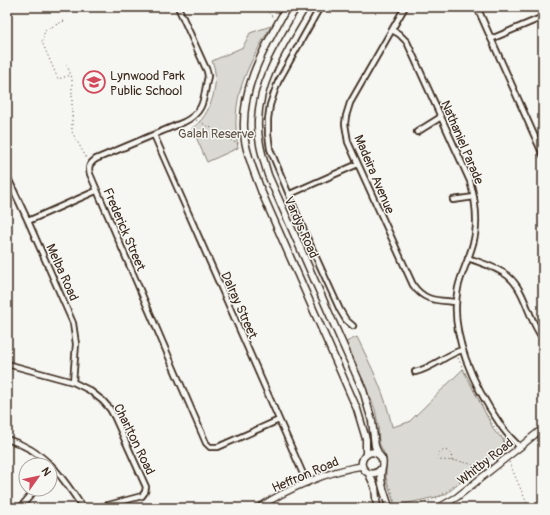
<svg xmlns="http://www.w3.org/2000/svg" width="550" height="515" viewBox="0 0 550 515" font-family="Pangolin,sans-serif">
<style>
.green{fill:#dad9d3;stroke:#8a8278}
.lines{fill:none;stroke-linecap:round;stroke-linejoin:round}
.minor-casing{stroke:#3b2a1e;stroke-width:8}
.tertiary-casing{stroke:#3b2a1e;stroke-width:8}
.secondary-casing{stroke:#3b2a1e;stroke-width:9}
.path{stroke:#3b2a1e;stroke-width:1;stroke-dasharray:1 3;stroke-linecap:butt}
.minor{stroke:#f6f6f2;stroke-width:4.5}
.tertiary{stroke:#f6f6f2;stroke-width:5.5}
.secondary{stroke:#f6f6f2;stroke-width:6}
.labels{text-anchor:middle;stroke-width:3;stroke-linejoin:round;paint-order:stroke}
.poi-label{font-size:13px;fill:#3b2a1e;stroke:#f6f6f2;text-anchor:start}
.park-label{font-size:13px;fill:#63564b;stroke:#f6f6f2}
.street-label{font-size:13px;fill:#3b2a1e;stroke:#f6f6f2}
</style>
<rect width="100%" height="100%" fill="#f6f6f2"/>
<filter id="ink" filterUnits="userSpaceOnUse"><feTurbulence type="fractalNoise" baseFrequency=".025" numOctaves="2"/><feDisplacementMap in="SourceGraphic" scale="8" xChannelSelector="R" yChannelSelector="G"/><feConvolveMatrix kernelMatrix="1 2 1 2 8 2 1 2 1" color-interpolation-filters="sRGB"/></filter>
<g filter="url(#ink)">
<path class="green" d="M271,26C246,69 230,97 238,148L207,162L192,128C211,117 221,81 212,61L243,47L250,33Z
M357,337C371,366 386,395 392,427L409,422L463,369L495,432L503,439L504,445L502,448L445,495L395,506L386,478V457L379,443L378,424L375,409L346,342Z"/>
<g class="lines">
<g class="minor-casing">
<path id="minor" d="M178,7L207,71L208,76C203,97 206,111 184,122L96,159C89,164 88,167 90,174L206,443L210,447H218L279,420
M320,7L278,82L274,93L270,105L268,119V134L270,149L304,231L340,310L346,320L353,326
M405,7L350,103L346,116L345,124L348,142L413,285C425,302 437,300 456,302
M477,7L543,155
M392,30L399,34L407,42L470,181C476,202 479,226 472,247C468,261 461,274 458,288C448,333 475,388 500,424C505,433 513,440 520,447
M491,39L543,17
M417,132L441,117
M154,135L307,483
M7,176L28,221L73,323L76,344L73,382
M290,194L358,164
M453,200L474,197
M28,221L96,191
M468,258C481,263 497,267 508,276C526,291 528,319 542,337
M7,364L73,382L89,390L103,401L110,409L115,418L146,487L145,492L142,496L97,508
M415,372C433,368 445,355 462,350
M7,439C47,452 61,475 83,508
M50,474L55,469
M20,508L36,489"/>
</g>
<g class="tertiary-casing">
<path id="tertiary" d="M258,508C287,489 328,471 362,466
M438,508L457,497L520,447L543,428"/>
</g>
<g class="secondary-casing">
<path id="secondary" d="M287,7C264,48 238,91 245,141C248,159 256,176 262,193L357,409L366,439V454
M305,7C285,42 259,79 258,121C257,139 263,158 268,175L363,390L372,421L375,446L379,455
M381,469C375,476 366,475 362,466C360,456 372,447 380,456C386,462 380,470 381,477C381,487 387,498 389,508
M369,474L375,487L377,508"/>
</g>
<path class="path" d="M263,7L274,18
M64,21L45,30L42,42L58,79L71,75
M67,65L72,78V132L87,159
M196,120L219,132L237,144L239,143
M458,358L466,375
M474,390L480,402
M452,461C452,455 450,451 444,450L438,454L437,460C452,461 470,459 481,472
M509,462L529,508
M391,488L396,508
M410,508L439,497L507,448L506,442L496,430L486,413"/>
<use href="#minor" class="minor"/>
<use href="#tertiary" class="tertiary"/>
<use href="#secondary" class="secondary"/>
</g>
</g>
<defs>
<g id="school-ring" transform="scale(1.15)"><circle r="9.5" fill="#f6f6f2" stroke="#d1495b" stroke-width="1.5"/><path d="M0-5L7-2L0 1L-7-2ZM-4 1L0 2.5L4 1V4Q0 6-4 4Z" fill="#d1495b"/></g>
</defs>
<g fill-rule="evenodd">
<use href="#school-ring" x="94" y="82"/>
</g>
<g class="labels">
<g class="poi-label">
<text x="110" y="80">Lynwood Park<tspan x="110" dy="15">Public School</tspan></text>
</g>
<g class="park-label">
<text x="216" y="138">Galah Reserve</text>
</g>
<g class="street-label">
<text transform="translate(463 142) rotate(67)" y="5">Nathaniel Parade</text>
<text transform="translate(375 174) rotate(67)" y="5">Madeira Avenue</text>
<text transform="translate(302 227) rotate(66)" y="5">Vardys Road</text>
<text transform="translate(125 229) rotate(67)" y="5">Frederick Street</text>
<text transform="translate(63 272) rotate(66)" y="5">Melba Road</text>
<text transform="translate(240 305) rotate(66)" y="5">Dalray Street</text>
<text transform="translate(135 439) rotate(64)" y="5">Charlton Road</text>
<text transform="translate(485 461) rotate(-38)" y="5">Whitby Road</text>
<text transform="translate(305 474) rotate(-23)" y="5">Heffron Road</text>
</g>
</g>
<rect width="550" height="515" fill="none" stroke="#f6f6f2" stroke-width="24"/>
<rect x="12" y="12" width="526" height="491" fill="none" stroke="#3b2a1e" stroke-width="1.5" filter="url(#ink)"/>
<g transform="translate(38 477) rotate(57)"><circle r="19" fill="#f6f6f2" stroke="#aba49d"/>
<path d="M0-3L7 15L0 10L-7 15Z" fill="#d1495b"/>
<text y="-6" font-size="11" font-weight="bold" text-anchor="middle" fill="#3b2a1e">N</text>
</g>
</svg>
